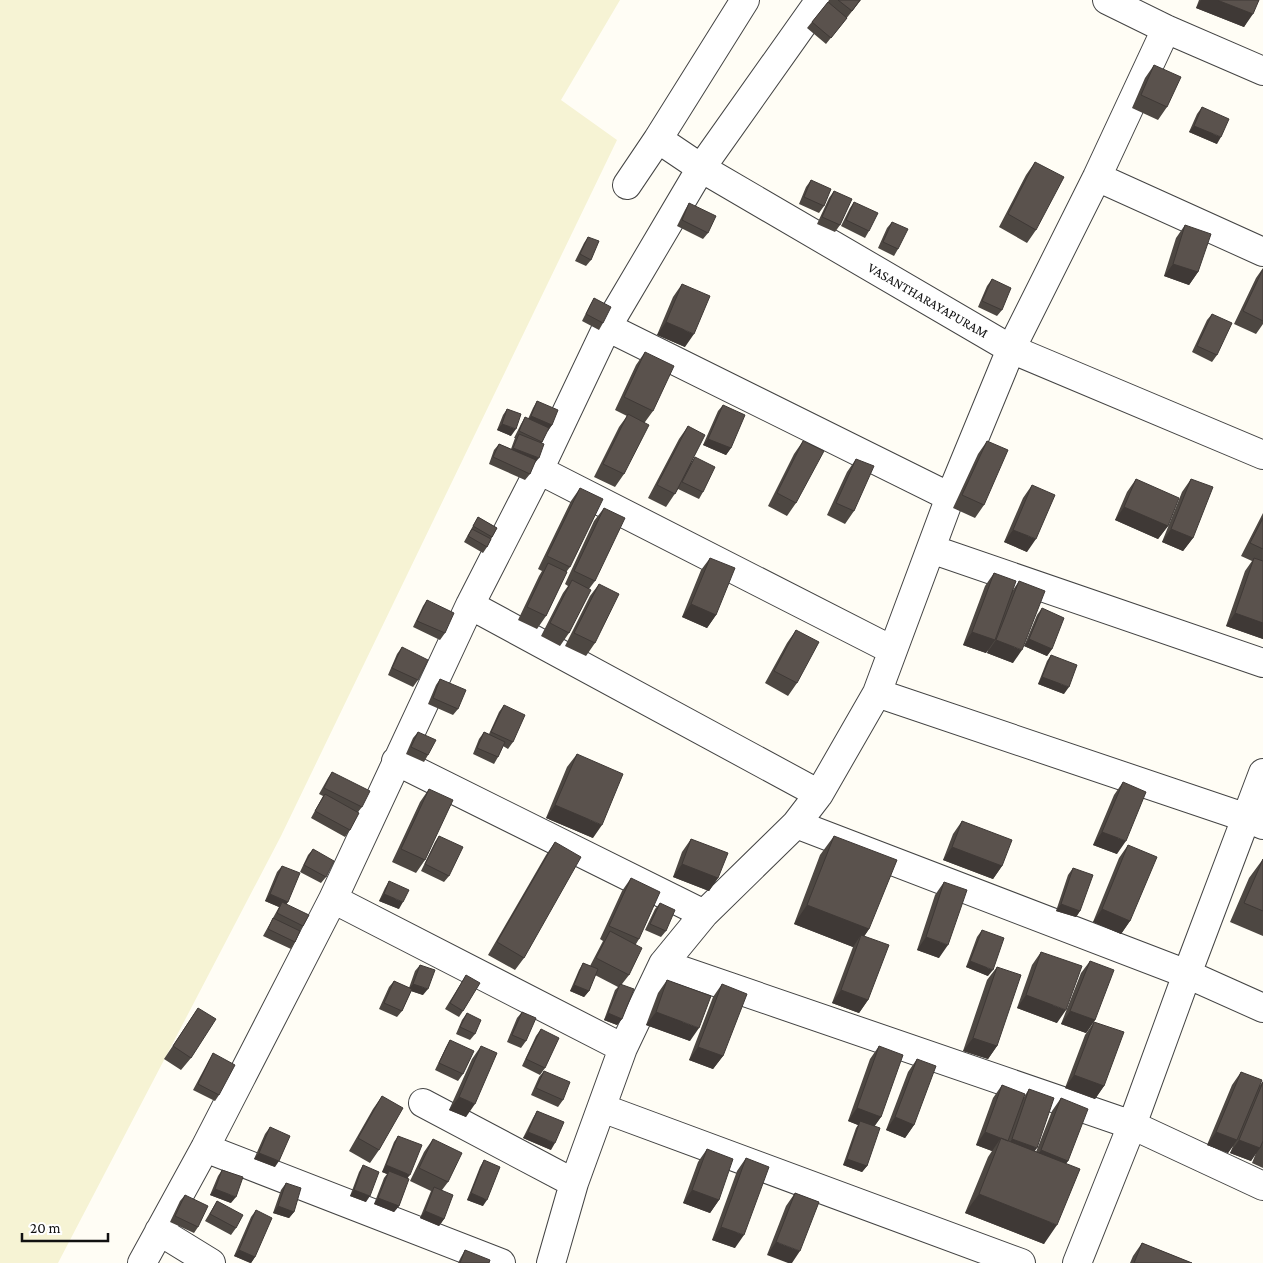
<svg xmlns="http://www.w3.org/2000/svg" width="1263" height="1263" viewBox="0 0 1263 1263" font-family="'Crimson Pro',serif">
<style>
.farmland{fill:#f6f3d4}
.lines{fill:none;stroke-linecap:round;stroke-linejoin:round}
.minor-casing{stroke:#444;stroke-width:30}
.minor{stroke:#fff;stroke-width:28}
.wall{fill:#4d4742}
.shaded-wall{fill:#3f3936}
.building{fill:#5a524d;stroke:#3f3936}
.labels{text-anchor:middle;stroke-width:5;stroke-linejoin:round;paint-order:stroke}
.street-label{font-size:14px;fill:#111;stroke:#fff}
</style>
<rect width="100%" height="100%" fill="#fffdf5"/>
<path class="farmland" d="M0,0H620L561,100L617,140L281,836L58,1263H0Z"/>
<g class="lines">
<g class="minor-casing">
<path id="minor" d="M1107,0L1166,29L1263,71
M658,139L745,0
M1097,177L1263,252
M627,185L658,139L701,168L1011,349L1263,455
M607,327L950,497
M539,470L892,650
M931,549L1263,663
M470,605L819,794
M877,693L1247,818L1263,825
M396,761L704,914
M796,824L1187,974L1263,1008
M333,899L623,1048
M663,964L1132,1125L1263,1186
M423,1103L574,1183
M602,1108L1021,1263
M205,1148L501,1263
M159,1231L211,1263
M142,1263L205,1148L333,899L470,605L539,470L607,327L701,168L820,0
M551,1263L574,1183L623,1048L663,964L704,914L796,824L819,794L877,693L950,497L1011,349L1097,177L1166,29
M1077,1263L1132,1125L1187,974L1263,773"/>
</g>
<use href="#minor" class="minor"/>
</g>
<path class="wall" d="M829,0H861L826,44L807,28L828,2Z
M1199,0H1259L1244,27L1196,8Z
M1154,65L1167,107L1158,120L1132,108L1145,78Z
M1202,107L1217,144L1189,132L1197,114Z
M1035,162L1036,230L1027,243L999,227L1026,175Z
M811,180L824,206L819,213L799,204L806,187Z
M834,191L840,225L835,232L817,224L829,198Z
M854,202L869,231L865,238L841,226L850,208Z
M689,203L708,233L703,239L677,226L685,210Z
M892,222L898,249L894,256L878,248L887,228Z
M1185,225L1198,272L1189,285L1164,276L1176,238Z
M588,237L591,260L586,266L575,261L584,243Z
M1263,268V324L1256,334L1234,324L1256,278Z
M992,279L1002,310L997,316L978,307L987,286Z
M682,284L685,347L657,335L673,297Z
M594,298L603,323L599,330L582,321L590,305Z
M1212,314L1217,355L1212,362L1192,352L1207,320Z
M645,352L653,411L645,422L624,474L615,487L594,477L619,427L627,416L615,410L636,365Z
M537,401L552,425L547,431L542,443L534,464L530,474L525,480L489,464L494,450L499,444L511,449L515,438H514L521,424L525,417L528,419L533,408Z
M723,405L731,448L726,455L703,445L718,411Z
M507,409L511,436L497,430L503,415Z
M688,426L691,463L695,457L703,492L699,499L678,489L666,507L648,498L679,439Z
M803,441L796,503L787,516L768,506L794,454Z
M987,441L984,505L975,518L953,508L978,454Z
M856,459L854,511L845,524L827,515L847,472Z
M1136,479L1168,526L1158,539L1115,520L1127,492Z
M1191,479L1193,538L1183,551L1162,542L1182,492Z
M1032,485L1027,552L1004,542L1023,498Z
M580,488L570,567L567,571L546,616L537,629L518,620L539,576L542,571L538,569L571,501Z
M604,508L595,581L589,589L569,633L560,646L541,636L563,593L568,586L565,584L594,521Z
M1263,513V639L1226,626L1245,571L1252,561L1241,556Z
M478,517L497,528L487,547L483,553L464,542L474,524Z
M710,558L716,615L707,628L682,617L701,570Z
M994,573L1013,590L1019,581L1013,663L987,653L988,650L986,653L963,645L985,586Z
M599,584L595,643L586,656L565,646L590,596Z
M427,600L445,633L440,640L413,627L423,606Z
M1042,608L1052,649L1047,656L1024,646L1037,615Z
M796,630L797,683L788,696L765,683L787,643Z
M402,647L418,680L413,687L388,675L397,654Z
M1051,655L1064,694L1038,684L1047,661Z
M440,679L458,709L453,715L428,704L436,685Z
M504,705L513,742L508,749L503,746L498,757L494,764L473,754L479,739L484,732L489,734L499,712Z
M418,732L428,755L424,762L406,754L413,738Z
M577,754L593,838L546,818L567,767Z
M332,772L362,807L358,812L350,830L345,837L311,818L323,796L319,794L328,778Z
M1123,782L1117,854L1093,845L1114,795Z
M429,789L425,860L416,873L392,862L420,802Z
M962,821L1002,866L993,879L943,860L953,834Z
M439,836L449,876L444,882L421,871L435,842Z
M834,836L869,929L864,936L868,1000L859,1013L832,1003L853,947L794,924L820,855Z
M691,839L718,878L709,891L673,877L682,852Z
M555,842L524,958L515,970L488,955L546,855Z
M1128,845L1130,921L1121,934L1093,922L1119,858Z
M313,849L326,877L321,883L300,872L308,855Z
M1263,859V936L1230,922L1249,878Z
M282,866L288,902L286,904L303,926L300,931L295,942L291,949L263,936L279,907L265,901L277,872Z
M1073,868L1080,911L1076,917L1056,911L1068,875Z
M631,878L639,939L636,944L629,975L622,984V1019L617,1025L604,1020L615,990L618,987L595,975L589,991L584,997L570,991L579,970L583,963L590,966L603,941L600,939L622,891Z
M389,881L399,909L379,901L385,888Z
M944,882L939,958L917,950L935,895Z
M660,903L666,931L661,937L645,930L655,909Z
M982,930L988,976L966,967L977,937Z
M1041,952L1057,1023L1017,1008L1032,965Z
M1090,961L1095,1020L1086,1033L1061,1024L1081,973Z
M420,965L423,995L411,991L402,1011L397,1017L379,1009L389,987L394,981L409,988L415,971Z
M997,967V1046L988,1059L963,1051L987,980Z
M466,975L463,1011L459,1017L445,1009Z
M667,980L690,1041L646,1025L658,993Z
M722,984L723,1056L713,1069L689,1060L713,997Z
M198,1008L191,1058L181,1070L164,1059Z
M522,1012L526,1041L521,1048L507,1042L517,1018Z
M467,1013L475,1034L470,1040L456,1034L462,1020Z
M1094,1022L1104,1086L1095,1099L1065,1088L1085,1035Z
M541,1029L545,1068L540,1075L522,1066L536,1036Z
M450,1040L463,1074L458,1081L435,1070L446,1047Z
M481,1046L466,1117L449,1110L472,1059Z
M879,1046L881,1117L874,1126L867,1166L862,1172L843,1165L856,1128L858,1125L848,1121L870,1059Z
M213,1053L219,1095L215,1101L193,1090L209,1060Z
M917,1059L914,1125L905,1138L886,1130L908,1072Z
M544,1071L563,1100L558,1107L531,1095L539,1077Z
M1241,1072L1260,1085L1263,1081V1168L1252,1163L1256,1153L1251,1161L1230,1153L1233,1146L1228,1153L1207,1145L1232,1085Z
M1002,1085L1024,1097L1029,1089L1034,1151L1036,1152L1052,1111L1061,1098L1068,1161L1066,1163L1044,1244L965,1213L988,1157L992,1151L976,1145L993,1098Z
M382,1096L379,1150L370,1163L349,1151L373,1109Z
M537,1111L551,1150L523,1138L533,1118Z
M270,1127L275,1167L254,1159L265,1134Z
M398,1136L408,1178L399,1206L394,1212L374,1204L384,1178L387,1174L382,1172L394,1142Z
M433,1139L448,1182L442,1190L444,1219L439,1226L420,1218L431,1191L410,1181L424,1152Z
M707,1149L719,1200L710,1213L683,1203L698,1162Z
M746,1158L735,1248L712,1240L737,1171Z
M484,1160L483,1206L467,1200L480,1167Z
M363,1165L366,1202L350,1196L359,1172Z
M222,1170L231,1203L210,1195L218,1176Z
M286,1183L294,1212L289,1218L273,1213L281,1190Z
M795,1193L819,1202L767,1255L786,1206Z
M185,1195L198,1227L194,1233L170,1222L180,1201Z
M217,1201L236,1228L231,1235L205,1221Z
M256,1210L255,1257L251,1263H250L234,1256L251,1217Z
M1142,1243L1192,1263H1130L1133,1256Z
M465,1250L489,1263H458L461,1257Z"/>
<path class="shaded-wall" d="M1201,0H1217L1253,14L1244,27L1196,8Z
M1194,126L1221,137L1217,144L1189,132Z
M1173,264L1198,272L1189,285L1164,276Z
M666,322L694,334L685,347L657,335Z
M531,416L552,425L548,431L527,423Z
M502,424L516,429L511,436L497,430Z
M708,439L731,448L726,455L703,445Z
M513,448L539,458L534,464L509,454Z
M1124,507L1168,526L1158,539L1115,520Z
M1171,529L1193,538L1183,551L1162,542Z
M1013,530L1036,539L1027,552L1004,542Z
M691,604L716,615L707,628L682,617Z
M1235,613L1263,623V639L1226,626Z
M972,632L995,640L986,653L963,645Z
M1029,639L1052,649L1047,656L1024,646Z
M996,640L1022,650L1013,663L987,653Z
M1042,677L1069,687L1064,694L1038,684Z
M555,805L602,825L593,838L546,818Z
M1102,832L1126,841L1117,854L1093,845Z
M952,847L1002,866L993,879L943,860Z
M682,864L718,878L709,891L673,877Z
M270,894L288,902L283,909L282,902L279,907L265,901Z
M384,894L403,902L399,909L379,901Z
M1061,904L1080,911L1076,917L1056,911Z
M807,905L869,929L858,946L861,935L853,947L794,924Z
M1102,909L1130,921L1121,934L1093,922Z
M926,937L948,945L939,958L917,950Z
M970,961L993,970L988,976L966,967Z
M413,984L428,989L423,995L408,990Z
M574,985L589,991L584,997L570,991Z
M841,990L868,1000L859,1013L832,1003Z
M1026,995L1066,1010L1057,1023L1017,1008Z
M1070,1011L1095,1020L1086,1033L1061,1024Z
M656,1012L699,1028L690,1041L646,1025Z
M608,1013L622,1019L617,1025L604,1020Z
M973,1038L997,1046L988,1059L963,1051Z
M698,1047L723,1056L713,1069L689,1060Z
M1074,1075L1104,1086L1095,1099L1065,1088Z
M459,1097L475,1104L466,1117L449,1110Z
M857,1108L881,1117L872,1130L860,1121L858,1125L848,1121Z
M895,1117L914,1125L905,1138L886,1130Z
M528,1132L555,1143L551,1150L523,1138Z
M985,1132L1001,1138L992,1151L976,1145Z
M1216,1132L1237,1140L1228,1153L1207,1145Z
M1012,1139L1037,1148L1028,1161L1003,1152Z
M1239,1140L1260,1148L1251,1161L1230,1153Z
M1041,1150L1068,1161L1059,1174L1032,1163Z
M259,1153L279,1161L275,1167L254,1159Z
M847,1159L867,1166L862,1172L843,1165Z
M386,1165L410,1175L405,1181L389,1171L387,1174L382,1172Z
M215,1189L236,1197L231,1203L210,1195Z
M354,1190L370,1196L366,1202L350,1196Z
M692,1190L719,1200L710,1213L683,1203Z
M471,1193L487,1200L483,1206L467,1200Z
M979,1194L1057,1225L1044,1244L965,1213Z
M378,1198L399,1206L394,1212L374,1204Z
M278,1206L294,1212L289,1218L273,1213Z
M425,1211L444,1219L439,1226L420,1218Z
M721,1227L744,1235L735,1248L712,1240Z
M776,1242L800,1251L792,1263H788L767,1255Z
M239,1250L255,1257L251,1263L234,1256Z"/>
<path class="building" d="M838,0H860L852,11Z
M1217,0H1259L1253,14Z
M828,2L847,18L831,38L812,22Z
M1154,65L1181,77L1167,107L1141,95Z
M1202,107L1229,119L1221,137L1194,126Z
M1035,162L1064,177L1036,230L1008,214Z
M811,180L831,189L824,206L804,197Z
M834,191L852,199L840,225L822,217Z
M854,202L878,213L869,231L846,220Z
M689,203L716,216L708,233L682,220Z
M892,222L908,229L898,249L883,242Z
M1185,225L1211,234L1198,272L1173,264Z
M588,237L599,241L591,260L580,254Z
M1263,269V321L1243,311Z
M992,279L1011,288L1002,310L982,301Z
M682,284L710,296L694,334L666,322Z
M594,298L611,307L603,323L586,314Z
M1212,314L1232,323L1217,355L1197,346Z
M645,352L674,366L653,411L624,397Z
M537,401L558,410L552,425L531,416Z
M723,405L745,415L731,448L708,439Z
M507,409L521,414L516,429L502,424Z
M628,414L649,425L624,474L603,464Z
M525,417L549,428L542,442L519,431Z
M688,426L705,435L675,494L657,485Z
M519,434L544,444L539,458L513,448Z
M803,441L824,451L796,503L777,493Z
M987,441L1008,450L984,505L962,495Z
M499,444L536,460L530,474L493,457Z
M695,457L715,467L703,492L682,482Z
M856,459L874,466L854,511L836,503Z
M1136,479L1179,498L1168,526L1124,507Z
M1191,479L1213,487L1193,538L1171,529Z
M1032,485L1055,495L1036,539L1013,530Z
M580,488L603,499L570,567L547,556Z
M604,508L625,518L595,581L574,571Z
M478,517L497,528L492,537L473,526Z
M1263,518V549L1250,543Z
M472,529L491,539L487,547L468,536Z
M710,558L735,568L716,615L691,604Z
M1254,558L1263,561V623L1235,613Z
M548,563L567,572L546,616L527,607Z
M994,573L1016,581L995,640L972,632Z
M572,580L591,590L569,633L550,623Z
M1019,581L1045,591L1022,650L996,640Z
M599,584L619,594L595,643L574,633Z
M427,600L454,613L445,633L417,621Z
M1042,608L1064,618L1052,649L1029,639Z
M796,630L819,642L797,683L774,671Z
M402,647L428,660L418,680L392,668Z
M1051,655L1077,665L1069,687L1042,677Z
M440,679L466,690L458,709L433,698Z
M504,705L525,715L513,742L491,732Z
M418,732L436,740L428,755L411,747Z
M484,732L505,742L498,757L477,748Z
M577,754L623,774L602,825L555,805Z
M332,772L370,791L362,807L324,788Z
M1123,782L1146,792L1126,841L1102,832Z
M429,789L453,800L425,860L401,849Z
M325,794L359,813L350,830L315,811Z
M962,821L1012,840L1002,866L952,847Z
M439,836L463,847L449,876L425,864Z
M834,836L897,860L869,929L807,905Z
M691,839L728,853L718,878L682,864Z
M555,842L581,857L524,958L497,942Z
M1128,845L1157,857L1130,921L1102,909Z
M313,849L334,861L326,877L304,865Z
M1263,859V911L1244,903Z
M282,866L300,873L288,902L270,894Z
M1073,868L1093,875L1080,911L1061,904Z
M631,878L660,892L639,939L609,926Z
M389,881L409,890L403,902L384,894Z
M944,882L967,890L948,945L926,937Z
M282,902L309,915L303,926L277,913Z
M660,903L675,910L666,931L650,924Z
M273,918L300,931L295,942L268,929Z
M982,930L1004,938L993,970L970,961Z
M610,931L642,948L629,975L596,958Z
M861,935L889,945L868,1000L841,990Z
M1041,952L1082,966L1066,1010L1026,995Z
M1090,961L1114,970L1095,1020L1070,1011Z
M583,963L598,969L589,991L574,985Z
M420,965L435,970L428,989L413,984Z
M997,967L1021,975L997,1046L973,1038Z
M466,975L480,983L463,1011L450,1003Z
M667,980L711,996L699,1028L656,1012Z
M394,981L412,989L402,1011L384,1003Z
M620,984L634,989L622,1019L608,1013Z
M722,984L747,994L723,1056L698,1047Z
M198,1008L216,1019L191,1058L173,1046Z
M522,1012L536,1018L526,1041L512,1035Z
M467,1013L481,1020L475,1034L460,1027Z
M1094,1022L1124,1032L1104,1086L1074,1075Z
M541,1029L559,1038L545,1068L526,1059Z
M450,1040L474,1051L463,1074L439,1063Z
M481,1046L497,1053L475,1104L459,1097Z
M879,1046L903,1055L881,1117L857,1108Z
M213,1053L235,1065L219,1095L198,1084Z
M917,1059L936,1066L914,1125L895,1117Z
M544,1071L570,1082L563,1100L536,1088Z
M1241,1072L1262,1080L1237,1140L1216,1132Z
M1263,1082V1141L1260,1148L1239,1140Z
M1002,1085L1025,1094L1008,1141L985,1132Z
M1029,1089L1054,1098L1037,1148L1012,1139Z
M382,1096L403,1108L379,1150L358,1138Z
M1061,1098L1088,1109L1068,1161L1041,1150Z
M537,1111L564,1122L555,1143L528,1132Z
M860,1121L880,1128L867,1166L847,1159Z
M270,1127L290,1136L279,1161L259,1153Z
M398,1136L422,1145L410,1175L386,1165Z
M1001,1138L1080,1169L1057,1225L979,1194Z
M433,1139L462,1153L448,1182L419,1168Z
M707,1149L733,1159L719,1200L692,1190Z
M746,1158L769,1167L744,1235L721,1227Z
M484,1160L500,1167L487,1200L471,1193Z
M363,1165L379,1172L370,1196L354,1190Z
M222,1170L243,1177L236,1197L215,1189Z
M389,1171L409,1179L399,1206L378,1198Z
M286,1183L301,1188L294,1212L278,1206Z
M434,1187L453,1195L444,1219L425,1211Z
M795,1193L819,1202L800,1251L776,1242Z
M185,1195L208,1206L198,1227L175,1216Z
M217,1201L243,1215L236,1228L210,1214Z
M256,1210L272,1218L255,1257L239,1250Z
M1142,1243L1192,1263H1134Z
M465,1250L490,1260L489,1263H460Z"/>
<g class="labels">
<g class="street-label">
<text transform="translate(928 300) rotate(30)" y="5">VASANTHARAYAPURAM</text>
</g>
</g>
<path d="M22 1233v8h86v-8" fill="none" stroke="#111111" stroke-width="2.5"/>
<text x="30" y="1233" font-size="15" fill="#111111" stroke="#ffffff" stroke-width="4" paint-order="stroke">20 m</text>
</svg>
